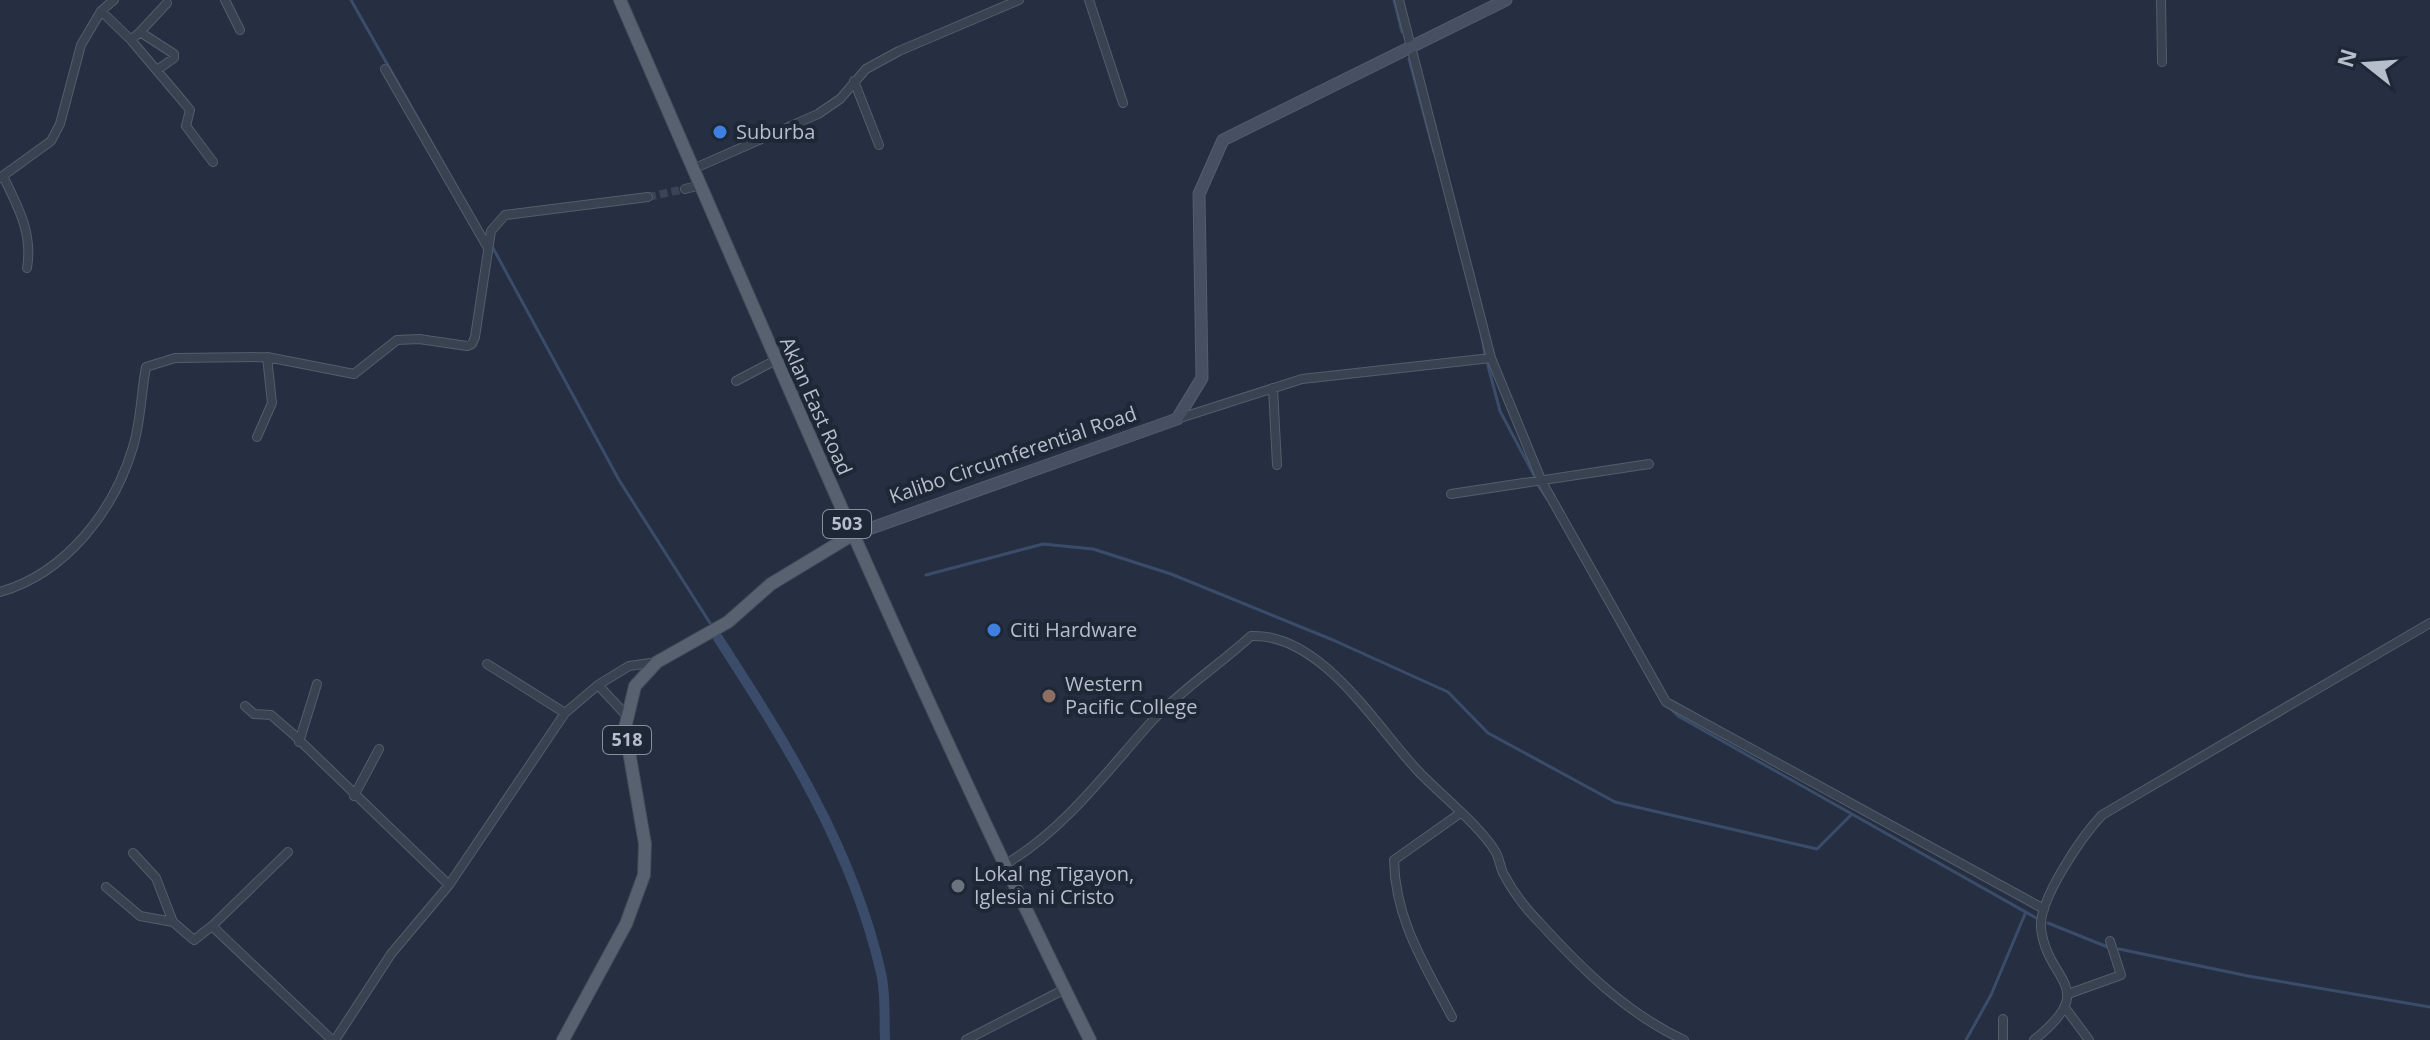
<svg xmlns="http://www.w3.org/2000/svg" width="2430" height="1040" viewBox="0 0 2430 1040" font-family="'Open Sans',sans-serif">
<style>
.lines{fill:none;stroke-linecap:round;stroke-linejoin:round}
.stream{stroke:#3b4c6a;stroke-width:3}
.canal{stroke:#3b4c6a;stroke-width:10}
.minor-tunnel{stroke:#3b4456;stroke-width:8;stroke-dasharray:8 4;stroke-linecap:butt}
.minor-casing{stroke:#545d6b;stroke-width:10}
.secondary-casing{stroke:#545d6b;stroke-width:13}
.primary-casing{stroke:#434b59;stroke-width:14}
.minor{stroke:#394250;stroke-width:8}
.secondary{stroke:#475063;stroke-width:11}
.primary{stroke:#576170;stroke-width:12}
.shop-dot{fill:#3f7fe0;stroke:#1e2736;stroke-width:3}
.education-dot{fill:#8d6e63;stroke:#1e2736;stroke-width:3}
.worship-dot{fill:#6b7280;stroke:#1e2736;stroke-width:3}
.labels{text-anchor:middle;stroke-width:8;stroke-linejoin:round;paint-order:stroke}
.shield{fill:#1e2736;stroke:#88909e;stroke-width:2}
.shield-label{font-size:18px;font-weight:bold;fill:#b6bdcb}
.poi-label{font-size:20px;fill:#b6bdcb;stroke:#1e2736;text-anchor:start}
.street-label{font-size:20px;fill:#b6bdcb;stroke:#1e2736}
</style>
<rect width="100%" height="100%" fill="#252f41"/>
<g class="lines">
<path class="stream" d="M351,0L438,154
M1394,0L1402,32
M1409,59L1434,152
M493,248L619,480L710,623
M1482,337L1485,355
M1487,362L1500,411L1536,479
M1539,487L1547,499
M926,575L1043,544L1093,549L1171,574L1333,640L1448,692L1488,733L1615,802L1817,849L1852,814
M1670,708L1678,716L2038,919
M2048,923L2110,948
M2119,949L2248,976L2430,1007
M1966,1040L1991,995L2025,914"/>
<path class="canal" d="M718,638C786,743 853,849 881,973C886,994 884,1018 885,1040"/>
<path class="minor-tunnel" d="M648,197L685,189"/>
<g class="minor-casing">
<path id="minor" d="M225,0L240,30
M1089,0L1123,103
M1399,0L1491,358L1542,482L1666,702L2044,909
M2161,0L2162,62
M101,11L131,40L186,105L190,110L186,126L213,162
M140,32L167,3
M131,40L140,32L174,54V58L157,70
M385,69L488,248
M854,81L879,145
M693,169L818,114L840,99L866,69L899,51L1019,0
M3,176C18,207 33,233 27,268
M0,178L51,141L60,124L81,45L101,11L114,0
M685,189L701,185
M736,381L774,361
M1273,388L1277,465
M1177,419L1302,379L1491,358
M257,437L272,403L267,357
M1451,494L1649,464
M0,592C66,573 114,511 133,447C141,421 141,393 146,367L175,358L267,357L354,374L397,340L419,339L467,346L472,344L475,337L491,231L505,215L648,197
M487,664L565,713
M598,685L626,715
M245,706L254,714L271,715L293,734L449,885
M299,742L317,684
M354,796L379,749
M133,853L156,878L173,922
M1006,864C1066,828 1106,772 1152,721C1181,690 1219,665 1251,636C1322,633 1376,727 1419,772C1440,794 1480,826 1495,851C1499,857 1500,866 1503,873C1512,890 1526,909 1539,922C1581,968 1627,1014 1684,1040
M106,887L140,916L173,922L194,940L212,926L332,1040
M212,926L288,852
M2068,994L2121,975L2110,941
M2066,1009L2089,1040
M1452,1017C1425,965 1395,920 1394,860L1459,814
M2003,1019V1040
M335,1040L391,954L449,885L565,713L598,685L629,666L657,662
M966,1040L1065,989
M2034,1040C2101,986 2047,983 2041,928C2038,900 2083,835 2102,815L2430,623"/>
</g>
<g class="secondary-casing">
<path id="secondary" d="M852,535L1177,419L1202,378L1199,194L1223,140L1506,0"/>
</g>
<g class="primary-casing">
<path id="primary" d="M620,0C772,349 920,699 1090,1040
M563,1040L626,924L644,875L645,844L625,728L635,686L657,662L728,622L771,584L852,535"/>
</g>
<use href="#minor" class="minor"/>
<use href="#secondary" class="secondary"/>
<use href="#primary" class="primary"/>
</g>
<g class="shop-dot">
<circle cx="720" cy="132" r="8"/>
<circle cx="994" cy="630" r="8"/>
</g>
<circle class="education-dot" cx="1049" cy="696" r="8"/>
<circle class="worship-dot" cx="958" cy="886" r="8"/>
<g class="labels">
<g class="shield">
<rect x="823" y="510" width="48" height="28" rx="6"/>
<rect x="603" y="726" width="48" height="28" rx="6"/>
</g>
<g class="shield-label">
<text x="847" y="530">503</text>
<text x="627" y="746">518</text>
</g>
<g class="poi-label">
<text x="736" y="139">Suburba</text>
<text x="1010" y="637">Citi Hardware</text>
<text x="1065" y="691">Western<tspan x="1065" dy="23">Pacific College</tspan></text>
<text x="974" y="881">Lokal ng Tigayon,<tspan x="974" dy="23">Iglesia ni Cristo</tspan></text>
</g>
<g class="street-label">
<text transform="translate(816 406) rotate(66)" y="7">Aklan East Road</text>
<text transform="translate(1013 455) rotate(-19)" y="7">Kalibo Circumferential Road</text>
</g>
</g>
<g transform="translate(2366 64) rotate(287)" stroke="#1e2736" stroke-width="6" paint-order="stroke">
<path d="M0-6L14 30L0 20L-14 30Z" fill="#b6bdcb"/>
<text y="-12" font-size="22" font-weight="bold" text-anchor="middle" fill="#b6bdcb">N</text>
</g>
</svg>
